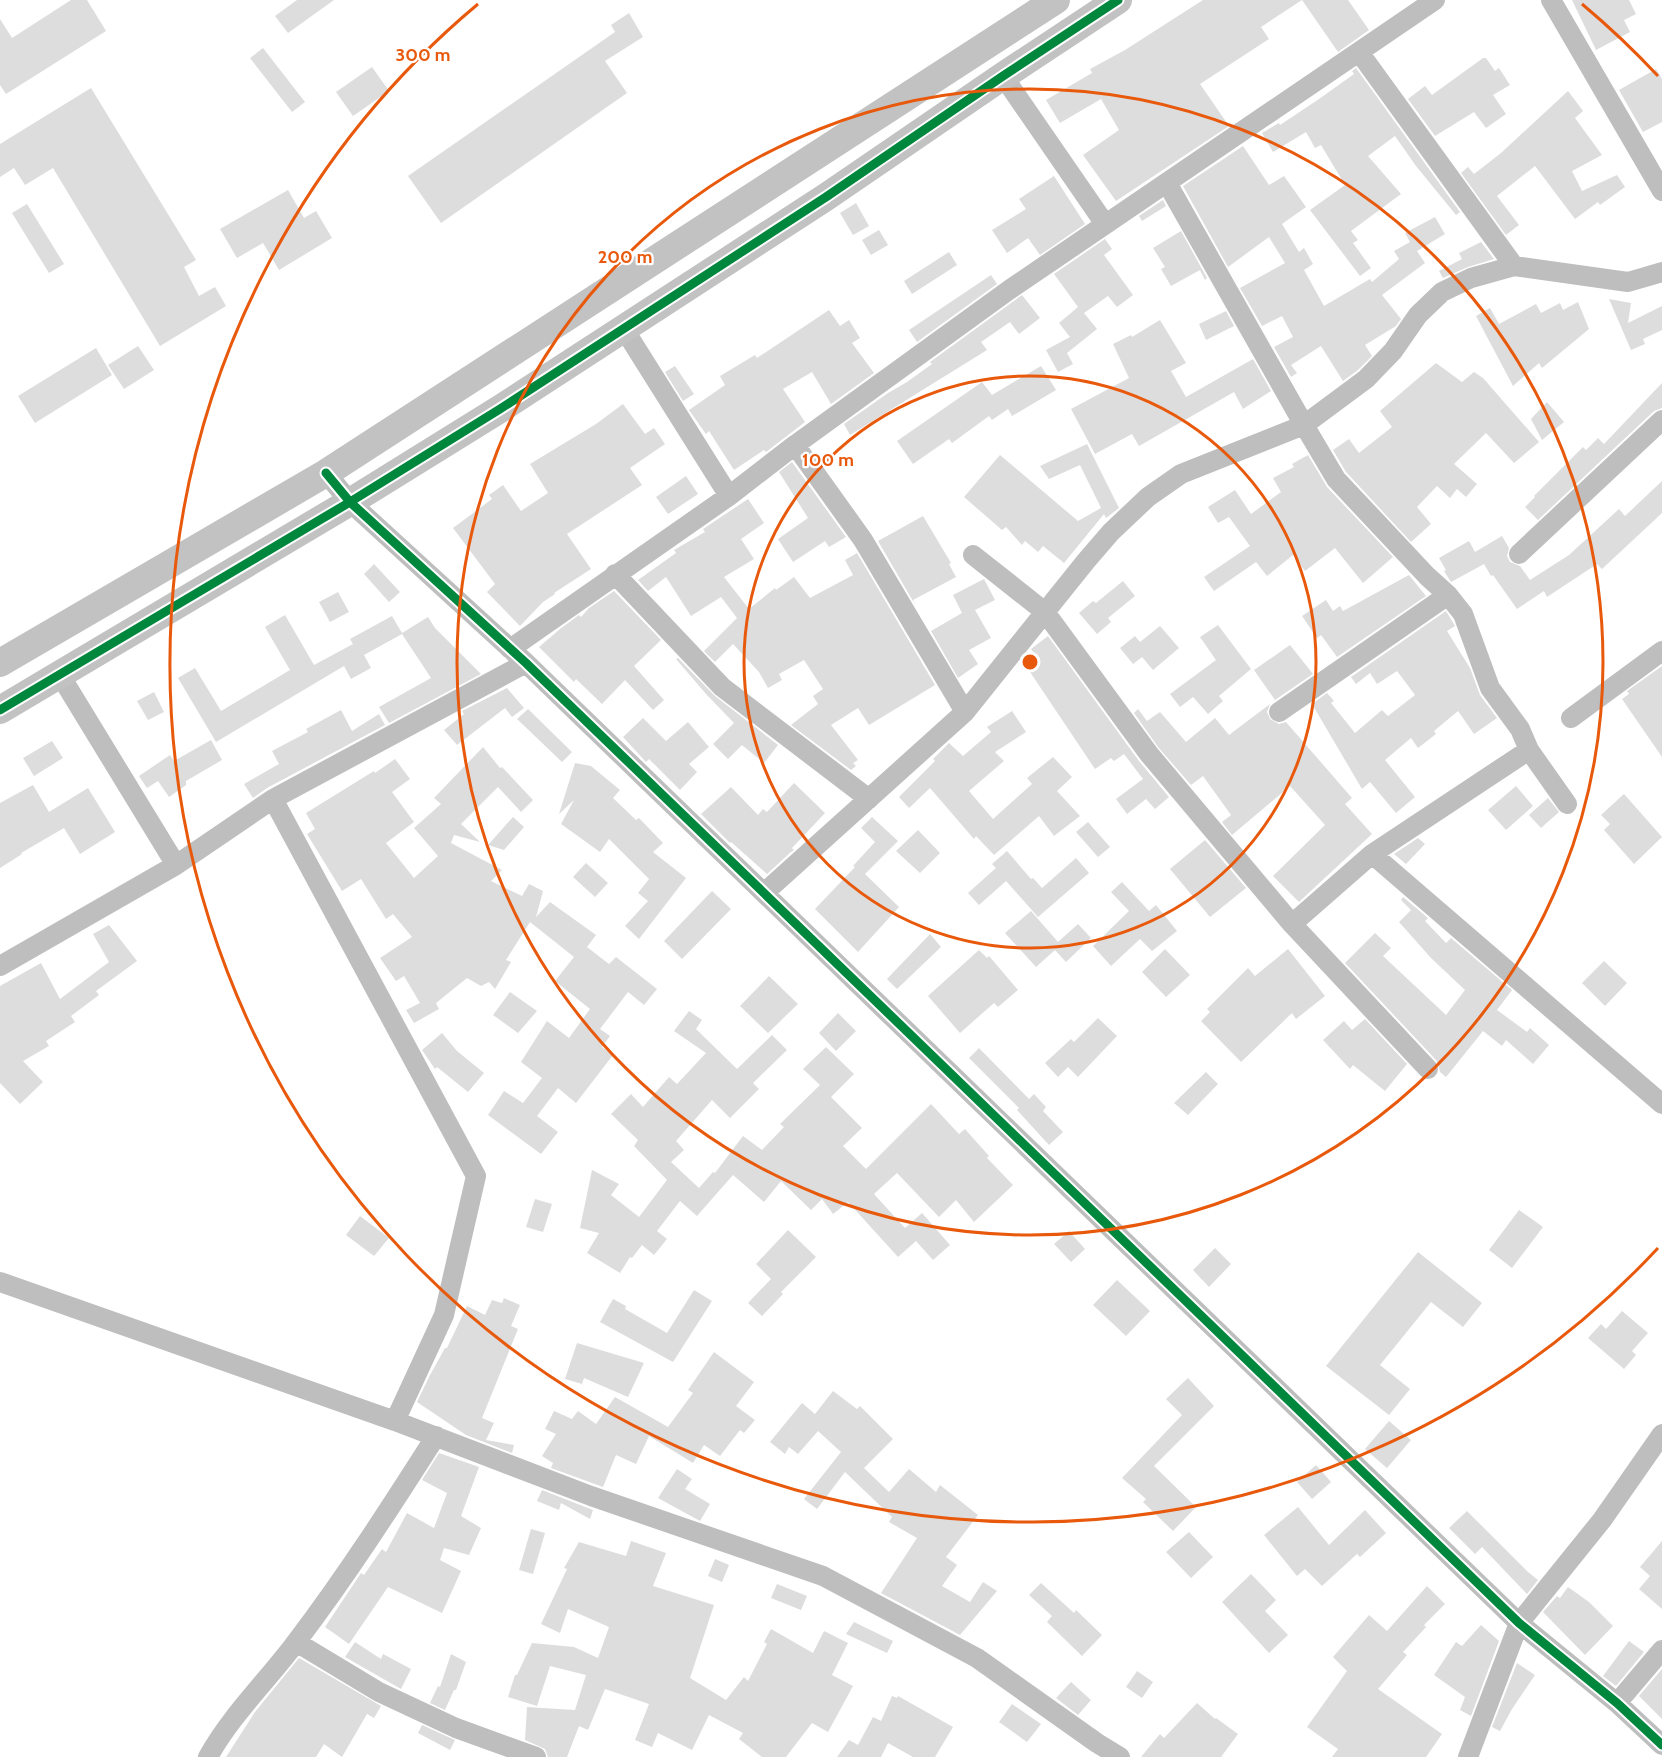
<svg xmlns="http://www.w3.org/2000/svg" width="1662" height="1757" viewBox="0 0 1662 1757" font-family="Cabin,sans-serif">
<style>
.building{fill:#ddd}
.lines{fill:none;stroke-linecap:round;stroke-linejoin:round}
.street{stroke:#bebebe;stroke-width:20}
.secondary{stroke:#c2c2c2;stroke-width:28}
.cycleway-casing{stroke:#fff;stroke-width:13}
.cycleway{stroke:#00873e;stroke-width:9}
.ring{fill:none;stroke:#e8590c;stroke-width:3}
.centre{fill:#e8590c;stroke:#fff;stroke-width:3}
.ring-label{font-size:18px;text-anchor:middle;font-weight:bold;fill:#e8590c;stroke:#fff;stroke-width:4.5;stroke-linejoin:round;paint-order:stroke}
</style>
<rect width="100%" height="100%" fill="#fff"/>
<path class="building" d="M71,0H87L106,31L6,94L0,85V19L12,38Z
M297,0H334L288,33L275,16Z
M1203,0H1302L1261,27L1269,39L1200,84L1229,126L1116,201L1083,155L1119,130L1101,99L1060,123L1046,100L1092,73L1090,69L1125,50Z
M1302,0H1348L1369,30L1338,52Z
M1572,0H1629L1636,14L1624,20L1630,32L1596,50Z
M629,13L643,37L605,61L627,93L441,223L408,176L615,32L611,25Z
M263,48L305,102L292,112L250,58Z
M1483,58H1486L1495,71L1499,68L1510,85L1493,95L1506,114L1486,128L1474,112L1435,136L1408,99L1425,86L1432,95Z
M372,67L389,91L353,116L336,92Z
M1356,68L1460,212L1456,215L1416,166L1395,136L1368,156L1401,194L1351,231L1358,240L1353,243L1371,268L1360,276L1310,210L1345,185L1321,145L1315,148L1306,132L1273,152L1262,133L1279,123L1280,125L1319,99L1354,74L1352,71Z
M1656,69L1662,79V122L1643,132L1619,90Z
M91,88L196,260L184,267L199,296L215,287L226,306L160,346L53,168L25,185L14,168L0,177V144Z
M1568,91L1583,111L1575,118L1602,155L1572,171L1582,191L1617,175L1625,187L1600,205L1598,202L1575,219L1535,166L1497,196L1519,225L1506,235L1461,173L1468,167L1474,174L1501,153Z
M1243,146L1269,185L1284,176L1306,207L1282,224L1299,252L1304,248L1313,264L1304,270L1324,306L1370,279L1372,282L1399,259L1394,251L1410,242L1405,233L1435,217L1445,234L1417,251L1425,263L1382,295L1401,319L1396,326L1365,345L1372,356L1358,370L1343,381L1321,346L1291,365L1297,373L1291,377L1274,347L1293,337L1282,316L1262,326L1240,288L1285,263L1269,237L1228,267L1183,186Z
M1054,176L1085,224L1040,255L1028,238L1007,253L992,230L1026,209L1019,199Z
M288,190L304,218L316,211L332,238L279,270L263,243L237,258L220,229Z
M1163,200L1166,206L1142,221L1139,216Z
M856,203L869,226L853,235L840,213Z
M27,204L64,264L49,273L12,213Z
M879,230L888,245L871,255L862,240Z
M1181,231L1207,278L1205,280L1200,270L1171,286L1161,269L1165,267L1153,248Z
M1105,239L1112,249L1104,255L1133,295L1117,307L1108,296L1084,313L1097,329L1067,353L1073,364L1058,372L1046,350L1070,337L1059,323L1078,307L1054,274Z
M1481,242L1494,259L1468,267L1443,278L1439,271L1462,259L1459,253Z
M949,252L957,265L912,294L904,281Z
M991,275L997,284L917,342L909,330Z
M1022,295L1040,318L1019,334L1010,322L981,342L987,350L850,435L844,424L888,393L907,382L932,364L930,362Z
M1609,299L1631,303L1628,323L1662,306V330L1643,339L1645,344L1631,350Z
M1578,302L1589,329L1542,368L1539,363L1513,386L1476,316L1490,308L1499,324L1536,304L1541,313L1560,303L1563,310Z
M829,310L840,326L849,320L860,338L852,343L874,373L831,404L812,372L783,389L805,422L766,452L764,450L734,470L709,431L706,434L689,410L725,385L720,376L755,355L757,358Z
M1226,311L1234,326L1206,340L1199,324Z
M1160,320L1186,363L1171,371L1186,397L1253,359L1271,391L1243,409L1234,392L1139,446L1132,434L1095,454L1071,409L1129,378L1113,344L1131,335L1132,337Z
M138,346L154,370L124,389L108,365Z
M96,348L112,375L35,423L18,396Z
M1436,363L1462,382L1474,372L1483,378L1539,442L1514,463L1486,433L1454,464L1477,484L1466,497L1457,489L1450,498L1437,486L1417,507L1431,524L1411,542L1346,472L1333,450L1349,439L1359,453L1392,427L1380,411Z
M675,366L694,394L683,401L665,372Z
M1041,366L1056,390L1012,416L1008,409L992,420L989,416L952,443L949,439L913,464L897,441L982,382L992,395Z
M1662,383V408L1654,411L1538,520L1525,507L1535,497L1534,496L1583,447L1586,450L1598,438L1604,444Z
M1547,402L1564,422L1542,440L1531,419Z
M623,404L645,434L654,428L665,444L630,468L642,485L567,534L591,569L554,593L555,594L543,602L520,626L487,592L495,584L453,528L492,499L489,495L503,485L521,511L548,493L530,464L596,424Z
M1087,444L1119,508L1106,518L1104,514L1064,563L1043,546L1038,552L1025,541L1022,545L1006,527L1002,530L964,497L1000,455L1078,521L1101,508L1080,465L1049,479L1040,466Z
M1308,455L1327,487L1393,557L1363,583L1335,548L1305,571L1293,555L1267,576L1256,562L1214,591L1204,577L1250,546L1229,517L1218,523L1208,507L1235,490L1251,514L1281,492L1273,478L1294,467L1292,464Z
M792,462L846,537L829,547L825,541L793,562L778,539L808,518L779,472Z
M686,476L698,494L668,514L656,497Z
M1662,481V513L1602,569L1597,564L1547,597L1544,591L1517,609L1493,575L1491,576L1484,564L1451,582L1444,571L1446,570L1439,558L1469,541L1475,552L1502,536L1509,548L1507,556L1510,562L1520,566L1530,580L1569,555L1619,509L1625,516Z
M748,499L764,523L741,539L754,559L724,577L749,609L775,588L776,590L794,577L810,598L853,575L845,560L857,553L935,685L869,725L858,708L831,725L858,760L853,763L856,766L851,770L791,725L818,704L813,696L823,689L804,660L779,674L782,680L768,688L759,672L733,644L715,662L704,651L737,618L721,597L691,616L666,577L648,591L638,580L676,553L674,550L705,532L703,529Z
M923,516L951,563L949,564L956,577L913,600L917,608L878,541Z
M374,564L400,592L389,602L364,574Z
M1409,575L1426,596L1337,657L1321,635L1317,638L1302,616L1326,600L1333,611L1340,606L1343,611Z
M984,579L995,600L975,610L991,638L969,650L978,664L958,678L931,631L962,613L953,595Z
M1123,581L1135,596L1108,618L1111,622L1097,634L1079,613L1093,601L1096,603Z
M614,591L661,640L634,666L664,700L653,710L625,680L602,704L576,679L574,682L539,647L560,629L579,615L581,617L589,608Z
M338,592L349,612L330,622L319,602Z
M1446,611L1455,626L1447,631L1470,668L1480,695L1497,718L1474,734L1458,711L1434,731L1436,734L1418,748L1411,738L1385,760L1415,797L1396,813L1370,782L1362,789L1312,704L1327,693L1334,701L1331,703L1355,733L1382,710L1388,716L1415,695L1397,671L1377,684L1370,673L1356,684L1351,677Z
M285,615L314,665L353,644L350,639L392,616L402,633L428,617L435,628L481,674L389,723L379,707L431,678L402,634L364,655L371,668L351,679L344,666L216,742L178,678L195,668L221,711L290,670L265,627Z
M1218,625L1251,669L1219,696L1223,701L1208,714L1193,697L1180,707L1170,694L1216,660L1200,637Z
M1160,626L1179,648L1153,670L1142,657L1133,664L1120,648L1135,636L1140,642Z
M1048,636L1139,761L1169,797L1155,809L1146,799L1127,814L1116,799L1143,779L1124,754L1114,761L1111,758L1095,769L1028,669L1040,661L1031,649Z
M1290,645L1313,674L1275,700L1254,670Z
M678,658L715,696L778,745L764,763L742,745L728,759L713,744L734,723L706,694L676,659Z
M1662,666V757L1622,699L1629,694L1627,691Z
M507,688L524,708L512,717L505,708L457,745L444,730L464,714L462,711Z
M154,692L164,712L148,720L137,701Z
M1270,704L1267,712L1270,719L1279,724L1286,722L1352,798L1345,804L1372,834L1299,902L1273,876L1325,825L1290,786L1232,835L1222,822L1231,815L1203,776L1191,785L1158,747L1134,713L1138,709L1147,721L1160,712L1186,742L1215,718L1229,735Z
M528,709L572,752L562,762L517,719Z
M341,710L352,731L379,714L385,725L267,788L253,798L244,784L279,764L272,751L308,732L306,729Z
M1012,711L1026,732L995,752L1004,761L969,791L993,819L1032,784L1027,778L1053,757L1072,777L1057,791L1080,816L1054,836L1039,816L994,855L976,836L974,839L930,788L909,808L899,797L935,761L933,759L949,743L963,756L991,732L987,727Z
M643,718L666,741L688,722L709,747L689,764L697,772L680,790L649,759L646,762L623,737Z
M211,740L222,760L186,781V785L169,797L158,781L147,788L139,776L170,755L174,761Z
M52,741L63,758L34,776L23,758Z
M483,747L500,768L502,767L533,800L521,812L498,787L461,824L480,842L454,835L451,843L502,870L491,881L522,896L529,884L543,891L536,917L550,902L596,935L587,947L609,964L616,957L657,989L644,1005L628,992L600,1029L610,1036L602,1047L613,1055L576,1103L558,1088L537,1116L558,1132L541,1154L488,1115L504,1091L523,1103L542,1078L521,1062L547,1021L569,1038L590,1009L555,981L574,957L530,922L506,960L511,962L495,989L489,982L481,986L467,978L436,1003L439,1009L414,1023L406,1010L420,1003L404,976L396,981L380,958L412,937L393,914L386,919L361,879L342,891L307,834L315,829L306,813L374,771L375,773L395,759L410,779L392,792L414,822L386,843L414,878L438,856L414,828L441,804L434,798Z
M575,763L591,766L620,790L613,798L636,820L639,818L663,843L653,852L686,878L639,939L625,926L648,901L638,893L649,879L609,839L600,852L561,824L574,800L559,814Z
M794,783L825,813L792,848L794,850L791,852L767,874L731,842L730,843L701,814L731,787L758,815L763,809L767,812Z
M33,785L49,812L88,788L115,832L80,854L64,828L21,853L22,854L0,868V803Z
M1516,786L1533,806L1506,830L1488,810Z
M1624,794L1662,837L1634,864L1604,830L1610,824L1601,815Z
M1548,798L1559,812L1541,828L1529,815Z
M513,817L524,827L504,850L488,845Z
M872,817L898,841L865,874L899,907L858,952L815,909L855,867L853,866L875,842L861,828Z
M1088,822L1110,847L1098,857L1076,832Z
M918,830L940,853L920,873L896,851Z
M1418,838L1425,844L1406,864L1394,854Z
M1205,840L1246,888L1210,917L1170,869Z
M1007,851L1031,879L1033,878L1042,888L1076,858L1089,873L1038,917L1006,881L979,905L968,893L996,868L992,864Z
M586,863L608,883L595,897L573,877Z
M1122,882L1149,911L1156,905L1177,931L1152,951L1140,939L1111,966L1093,946L1129,911L1111,892Z
M712,891L731,909L682,959L664,941Z
M1403,897L1428,918L1425,921L1446,943L1451,938L1512,990L1497,1010L1527,1032L1530,1028L1549,1045L1533,1064L1506,1040L1502,1046L1483,1031L1446,1077L1440,1072L1437,1061L1345,963L1375,933L1391,948L1383,956L1446,1015L1465,990L1431,958L1399,922L1411,910L1401,900Z
M1031,911L1058,942L1078,924L1091,938L1066,962L1055,950L1036,967L1005,933Z
M109,925L137,961L96,991L99,995L71,1016L75,1022L46,1041L49,1046L23,1061L43,1082L20,1104L0,1083V986L41,963L60,999L109,962L93,934Z
M930,934L941,947L897,989L887,979Z
M1165,949L1190,975L1166,997L1142,972Z
M1288,949L1325,996L1296,1019L1292,1013L1241,1062L1201,1021L1210,1012L1207,1009L1248,968L1255,976Z
M979,950L987,958L989,956L1018,990L998,1007L994,1003L960,1033L928,996Z
M1604,961L1627,983L1605,1006L1582,983Z
M769,976L798,1004L768,1033L740,1006Z
M510,992L537,1011L518,1033L493,1015Z
M689,1011L702,1020L696,1029L737,1069L772,1035L787,1050L753,1083L759,1089L730,1118L712,1100L676,1141L684,1150L671,1162L699,1188L713,1172L715,1173L743,1136L762,1150L784,1127L780,1124L820,1085L803,1069L826,1047L854,1074L831,1097L862,1128L843,1146L866,1169L931,1104L959,1134L965,1129L989,1156L987,1158L1013,1185L974,1222L956,1200L939,1217L897,1173L874,1194L905,1228L922,1213L950,1245L933,1260L916,1241L898,1257L848,1202L833,1214L822,1199L811,1210L781,1181L764,1202L733,1175L697,1216L680,1201L657,1231L667,1239L654,1255L642,1245L632,1258L630,1257L620,1273L587,1253L599,1233L580,1228L592,1170L619,1184L611,1195L639,1217L667,1180L634,1146L638,1140L611,1114L631,1094L643,1107L669,1077L677,1084L706,1053L674,1031Z
M838,1013L856,1031L836,1051L819,1033Z
M1098,1018L1117,1036L1078,1077L1068,1067L1058,1077L1045,1063L1071,1039L1074,1042Z
M1365,1019L1407,1064L1385,1091L1353,1065L1350,1069L1323,1040L1344,1021L1352,1030Z
M442,1033L457,1051L484,1073L468,1092L437,1067L435,1069L422,1050Z
M979,1048L1029,1099L1034,1094L1046,1107L1043,1111L1063,1132L1049,1145L1017,1110L1019,1108L969,1058Z
M1206,1072L1218,1084L1188,1115L1174,1103Z
M535,1199L552,1204L543,1232L526,1227Z
M1519,1210L1543,1227L1512,1268L1489,1250Z
M360,1216L389,1238L374,1256L346,1235Z
M788,1230L816,1257L781,1292L783,1294L762,1316L748,1303L771,1279L756,1264Z
M1069,1231L1085,1249L1071,1262L1054,1244Z
M1215,1248L1231,1264L1209,1287L1193,1270Z
M1418,1252L1482,1303L1463,1327L1431,1302L1380,1365L1410,1389L1389,1415L1326,1366Z
M1117,1280L1150,1311L1126,1336L1093,1305Z
M694,1290L712,1301L673,1362L600,1322L613,1299L626,1306L625,1309L667,1333Z
M504,1298L520,1305L511,1326L518,1329L482,1418L494,1423L486,1440L514,1445L512,1453L466,1435L417,1402L430,1375L445,1348H447L467,1306L485,1315L492,1300L502,1303Z
M1622,1311L1648,1333L1632,1351L1636,1355L1624,1369L1588,1338L1601,1324L1606,1329Z
M577,1343L644,1363L628,1397L584,1378L582,1384L565,1379Z
M714,1352L754,1382L736,1406L755,1420L744,1433L740,1430L720,1456L704,1445L693,1463L649,1436L636,1464L616,1455L603,1487L551,1468L553,1463L542,1456L556,1434L545,1429L554,1411L572,1419L578,1411L596,1424L615,1397L668,1427L693,1393L688,1390Z
M1188,1378L1214,1406L1154,1466L1196,1507L1173,1531L1143,1502L1146,1499L1122,1478L1182,1415L1166,1399Z
M833,1391L857,1409L860,1406L893,1439L864,1468L889,1492L909,1469L936,1492L940,1485L978,1515L946,1557L957,1565L942,1586L970,1602L983,1582L997,1591L960,1635L881,1593L917,1538L889,1522L892,1517L845,1472L817,1509L804,1499L841,1452L818,1431L798,1454L789,1447L785,1454L770,1442L802,1403L815,1414Z
M1389,1421L1411,1440L1387,1468L1365,1449Z
M439,1453L479,1467L461,1516L481,1528L469,1555L444,1548L440,1560L461,1571L442,1613L388,1587L349,1644L325,1627L361,1573L364,1575L382,1549L386,1552L407,1513L434,1528L447,1493L422,1480Z
M1316,1465L1331,1482L1312,1499L1297,1482Z
M677,1469L692,1479L685,1489L710,1504L700,1521L658,1498Z
M542,1490L593,1510L590,1519L561,1503L559,1510L537,1501Z
M1298,1507L1329,1545L1365,1510L1386,1533L1360,1557L1357,1554L1322,1586L1305,1569L1297,1576L1264,1535Z
M1467,1511L1528,1572L1538,1580L1527,1594L1482,1547L1475,1554L1449,1528Z
M531,1529L545,1533L533,1574L519,1570Z
M1189,1532L1213,1557L1191,1578L1166,1552Z
M631,1541L666,1553L653,1586L714,1605L690,1678L726,1700L744,1677L748,1681L767,1644L764,1642L771,1629L813,1653L824,1631L848,1643L832,1675L853,1686L828,1732L812,1723L786,1757H762L739,1739L743,1733L709,1715L692,1750L658,1733L652,1747L635,1740L649,1704L605,1689L588,1730L579,1726L567,1757H548L545,1749L525,1740L527,1707L575,1710L586,1675L550,1666L537,1706L508,1697L515,1675H517L532,1643L574,1647L598,1658L609,1627L568,1609L560,1633L541,1624L567,1569L564,1568L579,1542L626,1556Z
M1662,1541V1609L1639,1589L1650,1576L1640,1567Z
M715,1559L729,1565L722,1582L708,1576Z
M1251,1574L1276,1600L1265,1611L1288,1635L1269,1653L1222,1602Z
M1041,1583L1074,1613L1076,1610L1102,1635L1082,1656L1047,1622L1052,1616L1029,1595Z
M777,1584L807,1596L801,1610L771,1598Z
M1427,1586L1445,1604L1424,1625L1426,1627L1403,1652L1407,1655L1378,1689L1442,1734L1426,1757H1332L1338,1749L1307,1727L1347,1671L1333,1657L1369,1615L1387,1631Z
M1568,1587L1589,1602L1613,1626L1585,1655L1543,1612L1557,1596L1560,1598Z
M854,1622L893,1641L887,1653L846,1634Z
M1481,1625L1499,1641L1471,1716L1460,1710L1465,1697L1434,1675L1456,1642L1462,1646Z
M1629,1641L1644,1652L1616,1686L1603,1676Z
M355,1642L381,1659L383,1654L411,1669L401,1689L345,1657Z
M451,1654L466,1662L456,1690H454L445,1710L430,1703L438,1686L440,1687Z
M299,1658L381,1706L374,1718L367,1714L342,1757L324,1744L316,1757H226L255,1712Z
M1517,1663L1535,1675L1512,1709L1500,1731L1492,1727Z
M1662,1669V1719L1639,1696Z
M1137,1671L1153,1682L1142,1698L1126,1687Z
M1071,1682L1091,1700L1078,1715L1056,1698Z
M892,1696L897,1698L898,1696L953,1727L935,1757H913L888,1743L881,1757H837L849,1740L858,1745L873,1717L881,1721Z
M1197,1703L1215,1719L1216,1718L1238,1734L1221,1757H1141L1160,1734L1164,1738Z
M1012,1704L1041,1724L1027,1742L999,1722Z
M422,1725L455,1740L450,1750L418,1733Z"/>
<g class="lines">
<path class="street" d="M1551,0L1662,191
M1359,52L1514,266
M1003,76L1105,224
M624,329L729,496
M795,445L863,540L965,712
M326,473L350,502L526,663L1519,1623L1617,1703L1662,1745
M1519,554L1662,420
M973,555L1045,612L1149,754L1292,924L1372,854L1529,750L1520,729L1490,688L1463,614L1448,595
M615,574L722,687L869,799
M510,649L729,496L795,445L1009,290L1435,0
M60,675L176,865
M1279,712L1448,595L1427,576L1336,479L1304,425L1366,379L1393,351L1418,315L1442,292L1471,278L1514,266L1628,282L1662,272
M1571,718L1662,651
M1529,750L1567,804
M273,799L476,1176L444,1315L395,1421
M1372,854L1662,1104
M764,893L965,712L1086,561L1111,532L1148,497L1181,474L1304,425L1167,183
M1292,924L1428,1069
M0,966L176,865L273,799L526,663
M0,1282L395,1421L591,1496L823,1576L977,1658L1097,1743L1120,1757
M296,1642L379,1692L456,1728L536,1757
M1617,1703L1662,1650
M208,1757C232,1714 268,1680 297,1641C347,1575 392,1505 436,1436
M1468,1757L1519,1623L1602,1520L1662,1434"/>
<path class="secondary" d="M0,663L326,473L1056,0
M0,710L350,502L500,409L826,197L1003,76L1118,0"/>
<g class="cycleway-casing">
<path id="cycleway" d="M326,473L350,502L526,663L1519,1623L1617,1703L1662,1745
M0,710L350,502L500,409L826,197L1003,76L1118,0"/>
</g>
<use href="#cycleway" class="cycleway"/>
</g>
<g class="ring">
<circle cx="1030" cy="662" r="286"/>
<circle cx="1030" cy="662" r="573"/>
<path d="M1658 1248A859 859 0 1 1 478 4M1582 4A859 859 0 0 1 1658 76"/>
</g>
<circle cx="1030" cy="662" r="9" class="centre"/>
<g class="ring-label">
<text x="423" y="61">300 m</text>
<text x="625" y="263">200 m</text>
<text x="828" y="466">100 m</text>
</g>
</svg>
